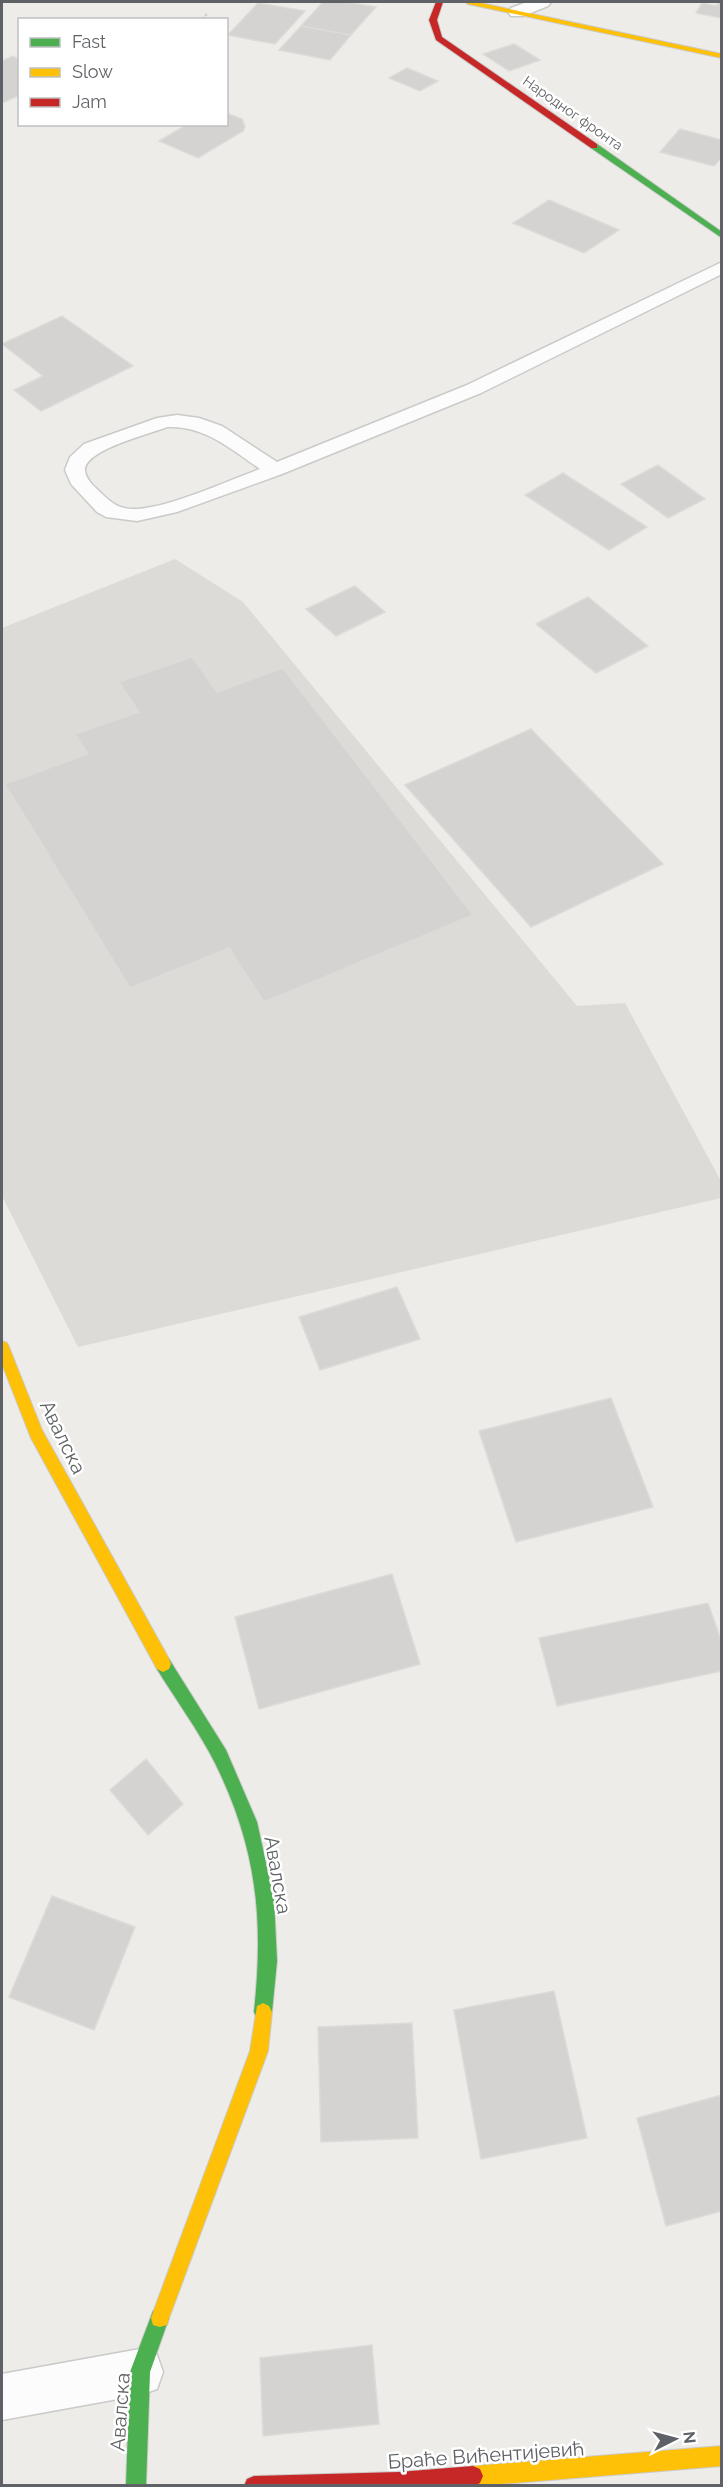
<svg xmlns="http://www.w3.org/2000/svg" width="723" height="2487" viewBox="0 0 723 2487" font-family="Raleway,sans-serif">
<style>
.education{fill:#dddbd7}
.building{fill:#d4d3d1;stroke:#dcdbd8;stroke-width:1.5}
.lines{fill:none;stroke-linecap:round;stroke-linejoin:round}
.lane-casing{stroke:#cacac9;stroke-width:3}
.street-casing{stroke:#cacac9;stroke-width:3}
.fast-casing{stroke:#cacac9;stroke-width:2}
.slow-casing{stroke:#cacac9;stroke-width:2}
.jam-casing{stroke:#cacac9;stroke-width:2}
.path{stroke:#cacecb;stroke-width:2;stroke-dasharray:4 1.5;stroke-linecap:butt}
.lane{fill:#fcfcfc;fill-rule:evenodd}
.street{fill:#fcfcfc;fill-rule:evenodd}
.fast{fill:#4caf50;fill-rule:evenodd}
.slow{fill:#ffc107;fill-rule:evenodd}
.jam{fill:#c62828;fill-rule:evenodd}
.labels{text-anchor:middle;stroke-width:5;stroke-linejoin:round;paint-order:stroke}
.far-street-label{font-size:14px;fill:#5e6165;stroke:#fff}
.near-street-label{font-size:20px;fill:#5e6165;stroke:#fff}
</style>
<rect width="100%" height="100%" fill="#edece8"/>
<path class="education" d="M175,559L243,602L577,1006L625,1003L722,1183L721,1198L78,1347L2,1196V628Z"/>
<path class="building" d="M323,2H345L376,7L351,35L301,26Z
M719,2H722V18L696,13L702,3L716,6Z
M258,3L305,11L275,44L228,35Z
M301,26L351,35L330,60L279,50Z
M514,44L540,60L509,71L483,54Z
M13,56L20,60V95L2,103V61Z
M407,68L438,81L420,91L389,78Z
M226,113L242,119L245,127L243,131L198,158L159,141L188,124H226Z
M680,129L722,140V157L714,166L660,152Z
M549,200L619,230L584,253L513,223Z
M62,316L133,366L41,411L14,390L43,376L2,344Z
M658,465L705,499L668,518L621,484Z
M563,473L647,527L609,550L525,495Z
M355,586L385,612L336,636L306,609Z
M588,597L648,646L596,673L536,624Z
M192,657L217,692L283,668L473,915L264,1002L229,948L130,988L5,784L88,754L75,734L139,712L119,682Z
M531,729L663,864L531,927L405,785Z
M397,1287L420,1339L320,1370L299,1317Z
M611,1398L653,1507L516,1542L479,1431Z
M392,1574L420,1664L259,1709L235,1617Z
M708,1603L722,1643V1671L557,1706L539,1638Z
M146,1759L183,1804L148,1835L110,1790Z
M52,1896L135,1927L94,2030L9,1997Z
M554,1991L587,2138L481,2159L454,2010Z
M412,2023L418,2138L321,2142L318,2027Z
M722,2095V2211L666,2226L637,2118Z
M372,2345L379,2424L263,2436L260,2358Z"/>
<g class="lines">
<g class="lane-casing">
<path id="lane" d="M722,262V274L481,393L282,474L177,512L137,521L106,517L97,512L71,484L65,470L70,457L84,444L157,418L177,415L199,418L222,426L277,462L467,385ZM167,427C204,425 231,449 260,469C227,481 171,507 137,509C121,510 112,504 101,493C95,487 86,480 85,471C83,450 150,434 167,427Z"/>
</g>
<g class="street-casing">
<path id="street" d="M527,2H551L548,6L523,16H511L508,12L511,8Z
M140,2349L157,2355L163,2372L157,2389L140,2395L2,2420V2374Z"/>
</g>
<g class="fast-casing">
<path id="fast" d="M591,144H597L722,232V238L591,148Z
M163,1656L169,1659L226,1750L257,1822L274,1900L277,1961L272,2012L269,2018L263,2021L257,2018L254,2012C264,1919 257,1848 215,1763C199,1731 176,1700 157,1669L155,1664L157,1659Z
M160,2309L167,2311L169,2318L150,2372L146,2486H126L130,2372L153,2311Z"/>
</g>
<g class="slow-casing">
<path id="slow" d="M465,2H476L722,54V58L468,4Z
M2,1341L7,1343L9,1347L42,1430L169,1659L171,1664L169,1669L163,1672L157,1669L31,1438L2,1364Z
M263,2003L269,2006L272,2012L268,2051L169,2318L167,2325L160,2327L153,2325L151,2318L250,2051L257,2006Z
M722,2446V2466L477,2486L466,2483L463,2476L466,2469L473,2466Z"/>
</g>
<g class="jam-casing">
<path id="jam" d="M436,2H443L437,20L442,37L597,144V148H591L436,40L429,20Z
M473,2466L480,2469L483,2476L480,2483L474,2486H244L247,2479L254,2476L399,2472Z"/>
</g>
<path class="path" d="M201,20L207,14"/>
<use href="#lane" class="lane"/>
<use href="#street" class="street"/>
<use href="#fast" class="fast"/>
<use href="#slow" class="slow"/>
<use href="#jam" class="jam"/>
</g>
<g class="labels">
<g class="far-street-label">
<text transform="translate(573 113) rotate(35)" y="5">Народног фронта</text>
</g>
<g class="near-street-label">
<text transform="translate(63 1437) rotate(64)" y="7">Авалска</text>
<text transform="translate(278 1875) rotate(80)" y="7">Авалска</text>
<text transform="translate(120 2412) rotate(-86)" y="7">Авалска</text>
<text transform="translate(486 2455) rotate(-4)" y="7">Браће Вићентијевић</text>
</g>
</g>
<rect width="723" height="2487" fill="none" stroke="#5e6165" stroke-width="6"/>
<rect x="18" y="18" width="210" height="108" fill="#ffffff" stroke="#bfc0c1" stroke-width="1.5"/>
<rect x="30" y="38" width="30" height="9" fill="#4caf50" stroke="#bfc0c1" stroke-width="1.5"/>
<text x="72" y="48" font-size="18" fill="#5e6165">Fast</text>
<rect x="30" y="68" width="30" height="9" fill="#ffc107" stroke="#bfc0c1" stroke-width="1.5"/>
<text x="72" y="78" font-size="18" fill="#5e6165">Slow</text>
<rect x="30" y="98" width="30" height="9" fill="#c62828" stroke="#bfc0c1" stroke-width="1.5"/>
<text x="72" y="108" font-size="18" fill="#5e6165">Jam</text>
<g transform="translate(675 2439) rotate(84)" stroke="#ffffff" stroke-width="4.5" paint-order="stroke">
<path d="M0-4.5L10 22L0 15L-10 22Z" fill="#5e6165"/>
<text y="-9" font-size="16" font-weight="bold" text-anchor="middle" fill="#5e6165">N</text>
</g>
</svg>
